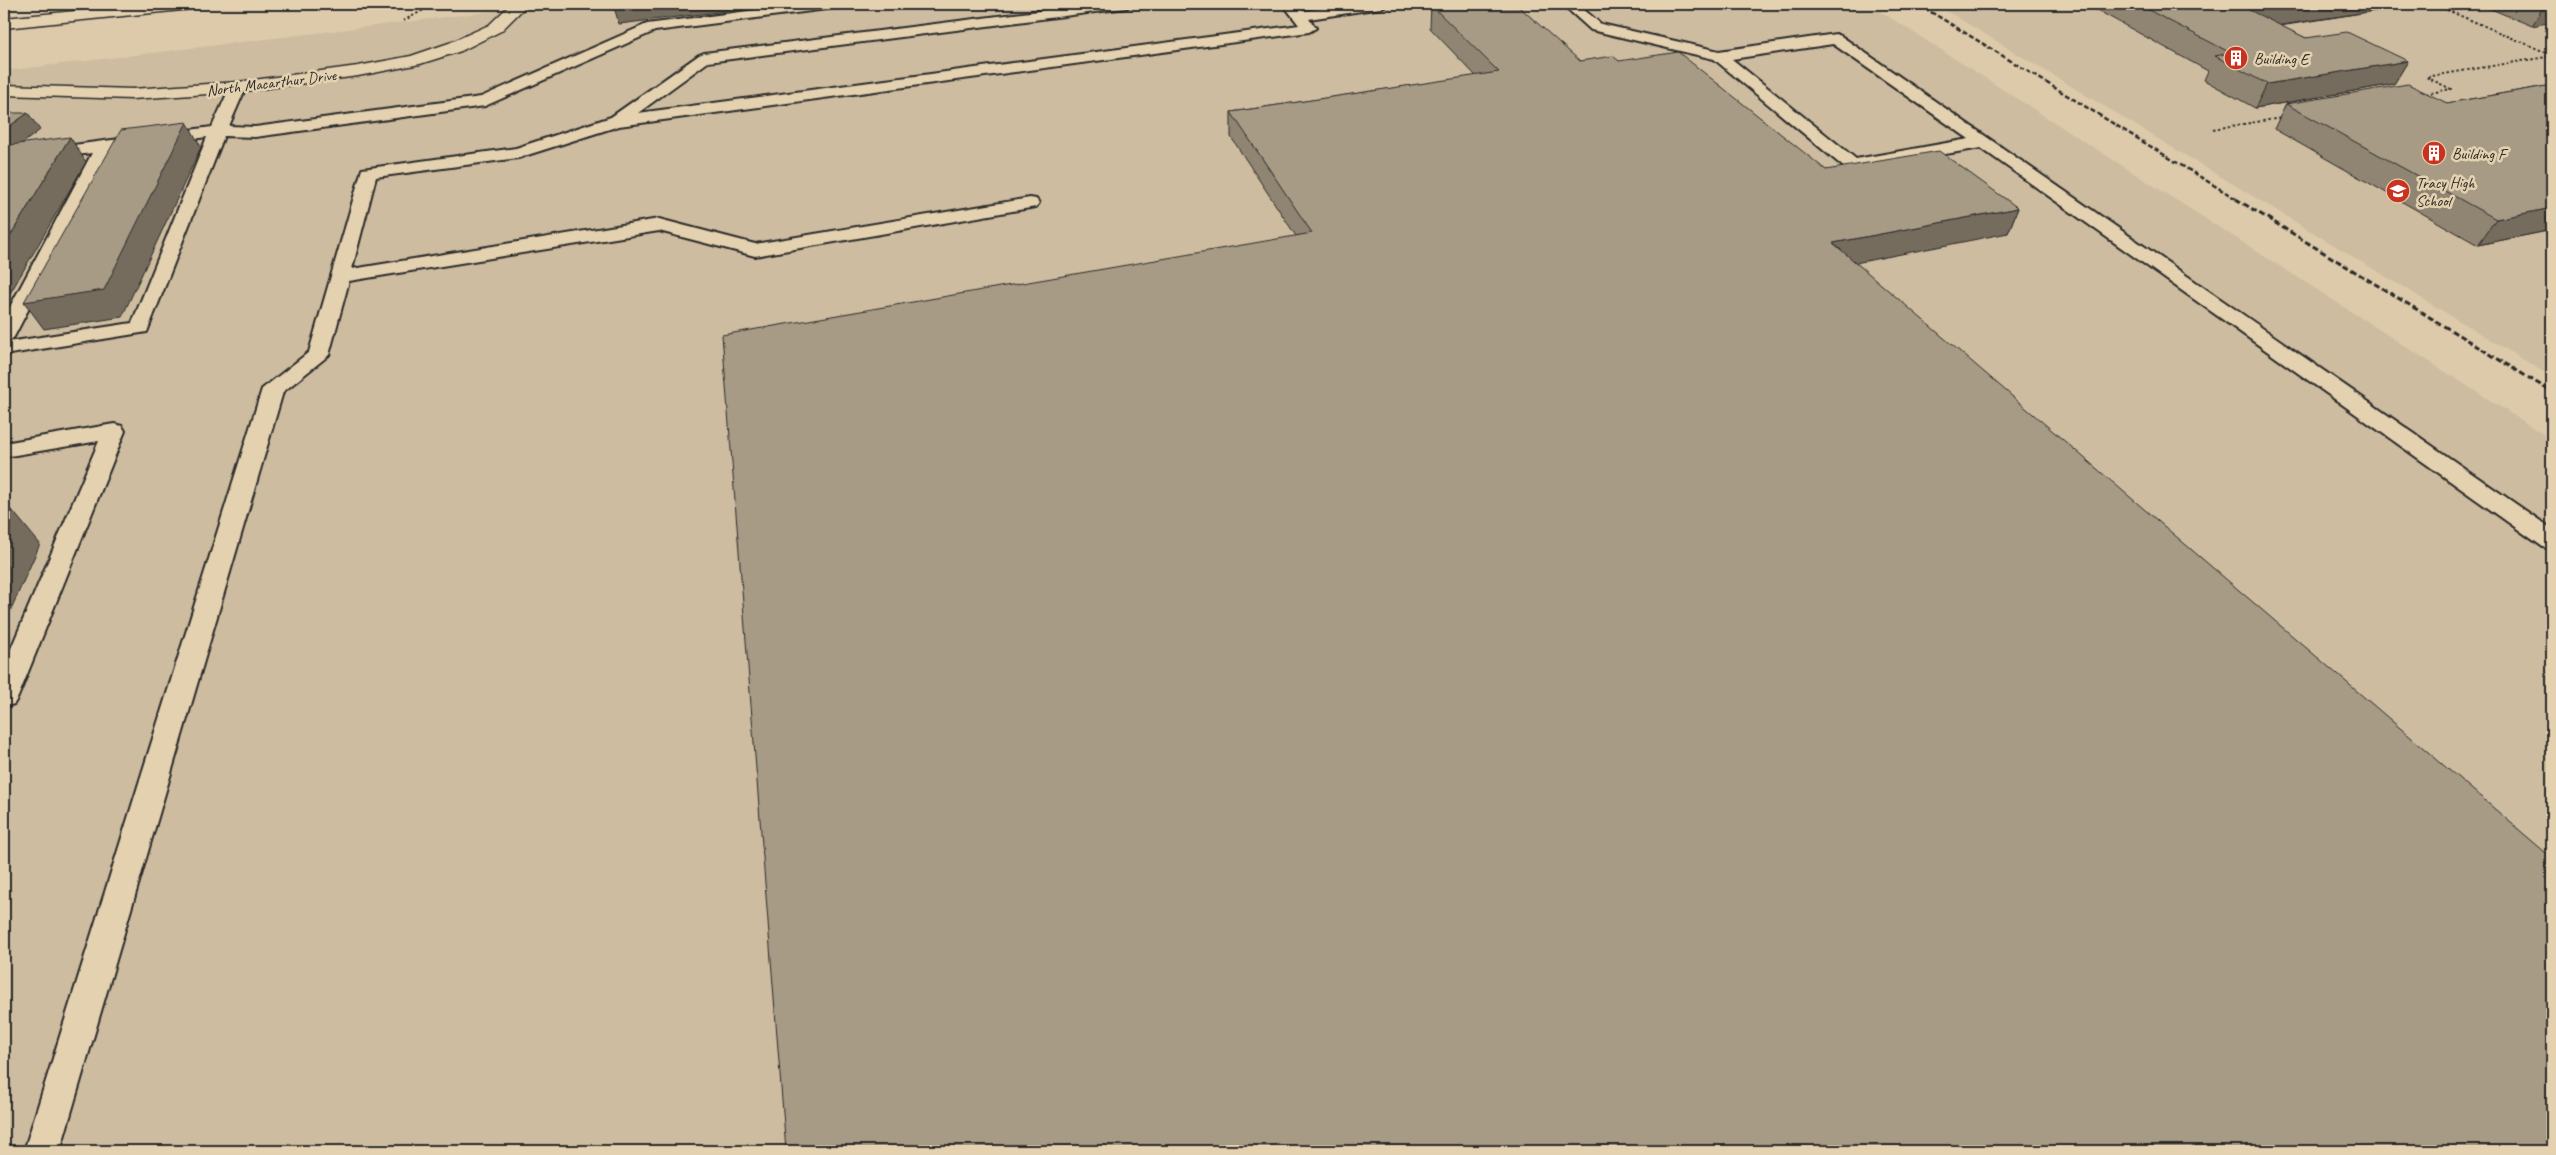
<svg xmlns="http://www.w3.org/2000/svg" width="2556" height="1155" viewBox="0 0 2556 1155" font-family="Caveat,sans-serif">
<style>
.built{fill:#cdbc9f}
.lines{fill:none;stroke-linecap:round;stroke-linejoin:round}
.service-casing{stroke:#2b2b2b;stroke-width:4}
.secondary-casing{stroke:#2b2b2b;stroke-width:3}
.primary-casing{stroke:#2b2b2b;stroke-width:3}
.path{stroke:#2b2b2b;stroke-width:2;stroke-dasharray:2.5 2.5;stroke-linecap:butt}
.service{fill:#e4d1af;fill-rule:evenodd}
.secondary{fill:#e4d1af;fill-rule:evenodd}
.primary{fill:#e4d1af;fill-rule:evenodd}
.rail-far1{stroke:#2b2b2b;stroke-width:2.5;stroke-dasharray:5 2.5;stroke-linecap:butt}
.rail{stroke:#2b2b2b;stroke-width:3;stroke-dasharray:6 3;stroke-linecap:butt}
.wall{fill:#908572;stroke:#2b2b2b}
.shaded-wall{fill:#766c5d;stroke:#2b2b2b}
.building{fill:#a89b85;stroke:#2b2b2b}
.labels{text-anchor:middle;stroke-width:5;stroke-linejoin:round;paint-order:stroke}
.far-poi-label{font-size:16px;fill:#2b2b2b;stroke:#e4d1af;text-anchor:start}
.far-street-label{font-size:16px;fill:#2b2b2b;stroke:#e4d1af}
</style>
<rect width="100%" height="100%" fill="#ddcaaa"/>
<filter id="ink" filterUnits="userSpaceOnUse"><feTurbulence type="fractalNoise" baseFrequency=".02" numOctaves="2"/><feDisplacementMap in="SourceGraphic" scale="10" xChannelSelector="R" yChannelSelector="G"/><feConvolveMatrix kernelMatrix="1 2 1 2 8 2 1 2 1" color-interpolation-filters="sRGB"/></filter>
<g filter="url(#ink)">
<path class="built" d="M553,4H1869L2552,440V1151H4V71Z
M1935,4H2552V377Z"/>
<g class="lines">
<g class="service-casing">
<path id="service" d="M802,4H842L835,8L655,31L485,106L255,137L224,136L147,332L4,355V318L92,153L4,164V154L212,127L230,87L238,82L246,87L229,126L255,127L481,97L647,24ZM207,137L132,323L8,342L14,337L111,150Z
M1094,4H1133L1126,8L708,62L638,113L1299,25L1283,4H1297L1303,11L1353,4H1388L1381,8L1309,19L1316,28L1309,32L619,126L518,158L376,177L352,269L659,219L755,244L1030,198L1036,199L1039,203L1036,207L1030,208L755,256L659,231L349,281L329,355L283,392L60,1151H24L262,389L309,352L362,169L516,148L611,117L699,55L704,53Z
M1562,4H1577L1601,24L1719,51L1836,34L1841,36L2552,529V549L2543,547L1981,148L1852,170L1846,169L1714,59L1591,30ZM1833,44L1969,139L1856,159L1732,59Z
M114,424L122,426L125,431L18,697L14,704L4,707V665L99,441L4,457V443Z"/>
</g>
<g class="secondary-casing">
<path id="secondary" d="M511,4H528L501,31L461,51L420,64L358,76L238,92L132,99L4,95V85L132,89L238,82L358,66L411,56L449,43L489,25Z"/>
</g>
<g class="primary-casing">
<path id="primary" d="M147,4H200L192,9L4,28V18Z"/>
</g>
<path class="path" d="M2433,4L2552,55
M403,21L435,4
M2426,94L2451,89L2426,77L2552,56
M2213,129L2281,118"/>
<use href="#service" class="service"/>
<use href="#secondary" class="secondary"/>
<use href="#primary" class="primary"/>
<path class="rail-far1" d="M1918,4L2238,200"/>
<path class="rail" d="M2236,199L2552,392"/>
</g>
<path class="wall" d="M2086,4H2402L2400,7L2280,26L2306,38L2408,61L2394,84L2255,108L2204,80L2208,71Z
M2479,4H2552L2532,26Z
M1431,5L1580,61H1619L1826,170L2018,208L2008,233L1296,236L1231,137V112L1476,76L1430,28Z
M2552,85V230L2478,245L2274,129L2286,104L2447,103Z"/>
<path class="shaded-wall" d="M613,4H784L619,24Z
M2284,4H2402L2400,7L2236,32L2247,9Z
M2552,8V22L2532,26L2542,9Z
M2408,61L2394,84L2255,108L2267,84Z
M28,113L40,130L7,155L4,150V130Z
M187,122L201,147L122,317L44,329L24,302Z
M70,137L86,162L4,304V246Z
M2018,208L2008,233L1825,269L1833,243Z
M2552,208V230L2478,245L2496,219Z
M12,510L40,544L4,625V527Z"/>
<path class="building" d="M1442,4H1516L1580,61L1613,56L1619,61L1678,52L1826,170L1939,151L2018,208L1833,243L2552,858V1151H786L722,335L1312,233L1231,112L1499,72L1431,5Z
M2137,4H2284L2247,9L2306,38L2347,32L2408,61L2267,84L2215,56L2231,53Z
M2529,4H2552V8L2542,9Z
M2408,84L2447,103L2552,85V208L2496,219L2286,104Z
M4,113H28L4,130Z
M187,122L104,290L24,302L121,130Z
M70,137L4,246V154L10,145Z
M12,510L4,527V512Z"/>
</g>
<defs>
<g id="building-disc" transform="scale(1.25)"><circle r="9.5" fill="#c8321e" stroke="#e4d1af"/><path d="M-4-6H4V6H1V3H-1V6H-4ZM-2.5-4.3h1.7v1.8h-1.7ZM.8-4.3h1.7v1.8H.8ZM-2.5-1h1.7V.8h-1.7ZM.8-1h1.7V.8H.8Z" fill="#fff"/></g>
<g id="school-disc" transform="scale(1.25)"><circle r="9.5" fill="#c8321e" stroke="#e4d1af"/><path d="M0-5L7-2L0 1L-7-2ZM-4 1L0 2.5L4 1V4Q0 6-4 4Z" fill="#fff"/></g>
</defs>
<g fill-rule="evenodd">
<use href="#building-disc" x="2236" y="58"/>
<use href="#building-disc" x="2434" y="153"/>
<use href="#school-disc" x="2398" y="191"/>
</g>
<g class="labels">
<g class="far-poi-label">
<text x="2254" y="64">Building E</text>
<text x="2452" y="159">Building F</text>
<text x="2416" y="188">Tracy High<tspan x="2416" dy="18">School</tspan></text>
</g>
<g class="far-street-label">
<text transform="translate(271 82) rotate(-7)" y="6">North Macarthur Drive</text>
</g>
</g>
<rect width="2556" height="1155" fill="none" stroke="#e4d1af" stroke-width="20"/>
<rect x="10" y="10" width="2536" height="1135" fill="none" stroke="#2b2b2b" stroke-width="2" filter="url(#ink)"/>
</svg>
